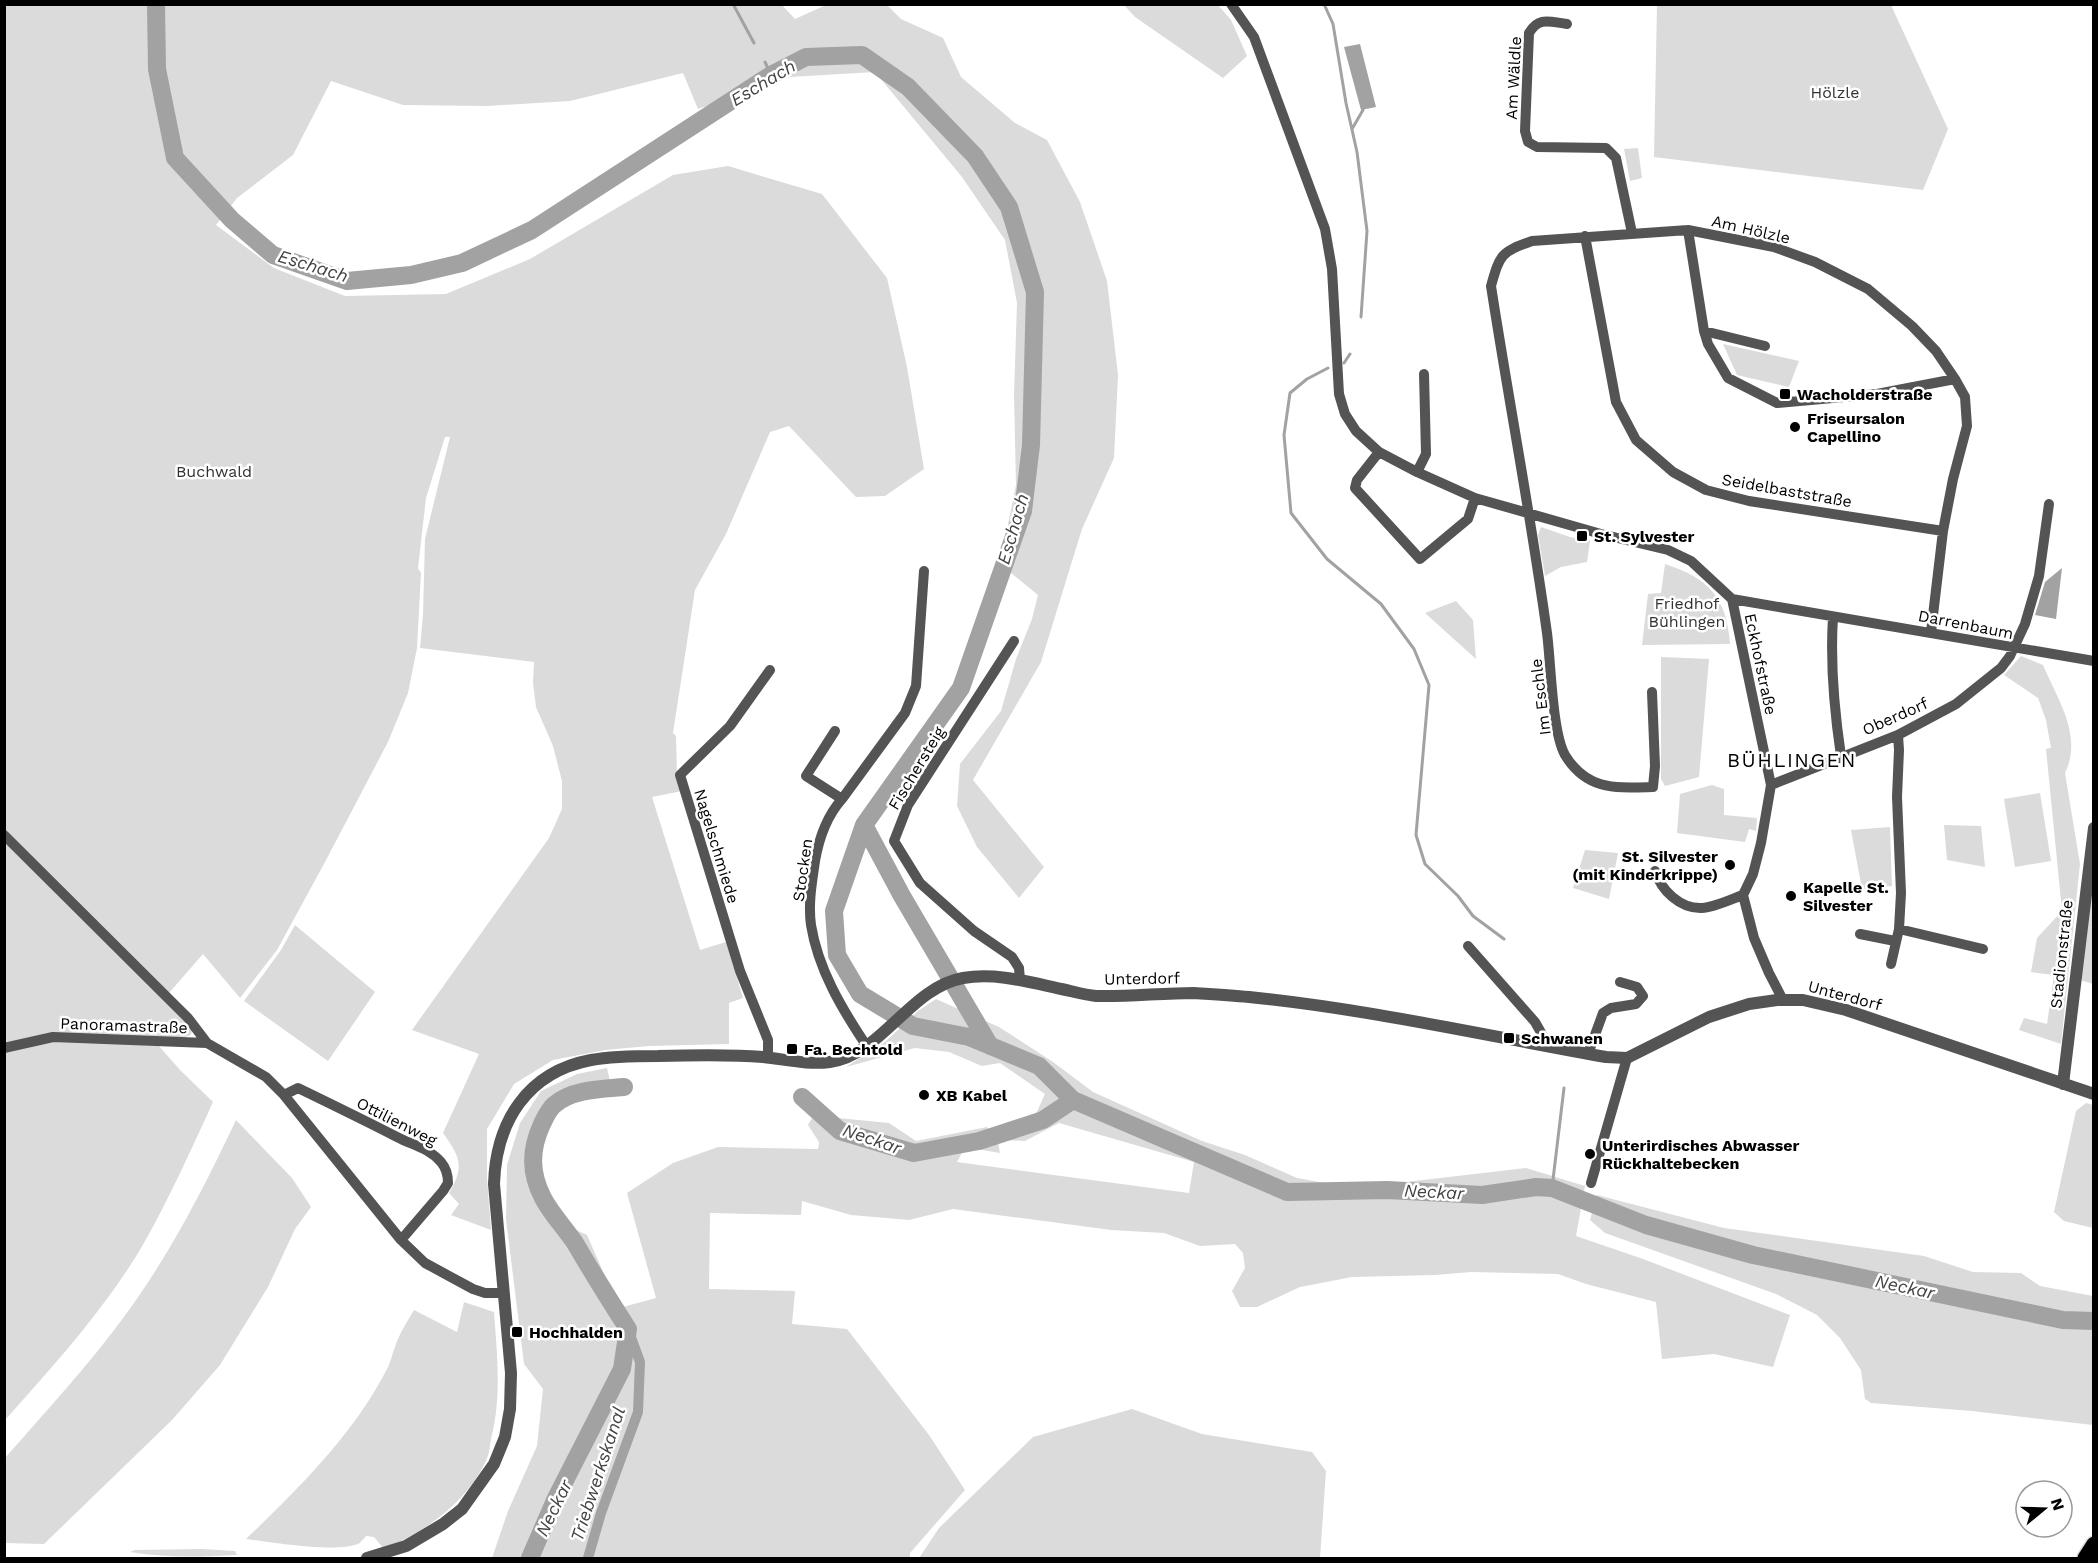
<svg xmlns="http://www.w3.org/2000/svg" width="2098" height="1563" viewBox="0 0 2098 1563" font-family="'Work Sans',sans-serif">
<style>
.green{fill:#dbdbdb}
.water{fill:#a2a2a2}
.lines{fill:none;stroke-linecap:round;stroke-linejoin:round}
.stream{stroke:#a2a2a2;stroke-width:3}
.canal{stroke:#a2a2a2;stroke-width:10}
.river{stroke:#a2a2a2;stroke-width:18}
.primary-casing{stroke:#dbdbdb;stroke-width:18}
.minor{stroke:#545454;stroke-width:10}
.tertiary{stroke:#545454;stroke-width:12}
.primary{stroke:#000;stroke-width:15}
.poi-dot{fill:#000;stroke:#fff;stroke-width:2}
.labels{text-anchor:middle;stroke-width:5;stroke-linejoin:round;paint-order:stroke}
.street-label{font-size:16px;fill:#000;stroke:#fff}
.park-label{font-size:16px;fill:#323232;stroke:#fff}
.poi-label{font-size:16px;font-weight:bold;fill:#000;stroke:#fff;text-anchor:start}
.water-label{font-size:18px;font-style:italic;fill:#434343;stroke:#fff}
.quarter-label{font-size:20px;letter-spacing:1.5px;fill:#000;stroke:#fff}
</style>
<rect width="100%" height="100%" fill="#fff"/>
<path class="green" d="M781,4L795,19L826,5L886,4L901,19L943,38L961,77L1015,123L1047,140L1080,202L1107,281L1118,375L1114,458L1082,529L1041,662L973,780L1044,867L1019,898L977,847L957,806L960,764L1001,711L1016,659L1032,619L1038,595L1000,564L1016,485L1014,395L1017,303L1005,240L962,177L875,72L790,77L698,109L683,73L570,101L487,106L403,105L331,81L293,155L237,198L216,225L274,268L345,296L446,294L530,259L673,175L728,166L822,194L887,278L907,367L924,469L885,496L856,497L789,426L770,432L726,534L695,590L673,733L676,736L677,774L682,791L652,797L700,950L726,942L743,998L729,1003V1044L649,1046L605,1050L553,1060L514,1084L487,1129V1178L491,1230L451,1215L459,1204L449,1193C465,1166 460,1157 443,1133L479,1054L412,1030L549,838L562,809V781L553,746L536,707L533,683L534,662L420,648L423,615L425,539L450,437H445L426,498L418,568L421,573L417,648L408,693L388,742L325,862L277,950L240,998L203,954L169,993L173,1006L192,1030L191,1035L182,1038L137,1036L5,1045L4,5Z
M1124,5H1218L1231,20L1247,56L1223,78L1135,17Z
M1657,5H1891L1948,129L1923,190L1654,157Z
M1638,148L1642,178L1630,181L1624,149Z
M1723,344L1799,361L1789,387L1737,375Z
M1541,527L1570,537L1590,541L1587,562L1561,567L1545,576L1538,535Z
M1665,564C1708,578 1727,597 1730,644L1642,645L1648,594L1661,593Z
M1456,601L1473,620L1476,659L1425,613Z
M2021,656L2043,665C2058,700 2083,736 2065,773L2080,864L2061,1044L2019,1030L2024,1018L2047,1024L2054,975L2031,972L2037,938L2062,911L2046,749L2051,748L2046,720L2038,698L2004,675Z
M1661,657L1709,659L1699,777L1665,786L1661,779Z
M1712,785L1724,789V815L1757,818L1756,831L1749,829L1745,842L1677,833L1680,794Z
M2040,793L2051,861L2015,867L2004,799Z
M1944,825L1981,826L1985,867L1947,860Z
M1890,827L1892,886L1862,889L1851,830Z
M1585,850L1618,853L1609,899L1573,888Z
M2093,877V984L2080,980Z
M295,925L375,992L328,1061L244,1001L281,950Z
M936,999L999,1027L1053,1062L1093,1092L1202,1141L1245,1155L1297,1178L1336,1185L1397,1183L1526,1168L1585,1186L1576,1236L1643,1259L1790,1315L1773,1367L1714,1354L1662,1359L1656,1302L1586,1284L1558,1274L1471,1272L1435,1275L1352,1277L1300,1287L1257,1307H1240L1232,1291L1245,1268L1243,1253L1235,1244L1200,1246L1164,1233L1111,1230L953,1209L909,1220L851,1215L802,1201L801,1215L710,1213L709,1289L795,1291L792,1324L847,1329L929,1435L965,1490L910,1553V1558H492L508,1511L537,1446L543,1389L524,1364L506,1219L507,1165L520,1123L541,1091L577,1074L607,1068L612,1090L586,1094L559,1104L541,1127L536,1160L541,1184L565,1225L587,1235L619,1308L656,1298L627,1193L673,1163L718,1147L818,1149L819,1142L808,1125L816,1111L838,1118L889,1123L916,1141L987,1127L998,1142L1000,1153L965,1147L957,1162L1189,1193L1194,1162L1059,1123L1025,1141L1006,1140L1000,1126L1035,1116L1045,1094L1000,1063L982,1066L949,1052L915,1048L846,1067L885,1042L918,1011Z
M58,1040L159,1046L180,1070L213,1102C191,1150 170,1197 144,1243C106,1308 55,1364 5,1420V1051Z
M2086,1103L2093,1105V1228L2064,1221L2054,1212L2076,1111Z
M236,1120L292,1178L311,1207L295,1229L268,1287L220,1365L172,1420L44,1544L5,1543V1458C46,1411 89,1365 126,1314C170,1254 204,1188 236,1120Z
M1597,1195L1724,1228L1924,1256L1973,1272L2021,1273L2040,1286L2093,1296V1425L1972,1411L1871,1403L1865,1399L1861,1370L1840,1338L1817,1315L1776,1294L1605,1233L1590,1220Z
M464,1302L494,1312C497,1354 502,1397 491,1439C490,1446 489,1455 486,1461C466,1503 425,1532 384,1549L374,1537L366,1536C366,1537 360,1542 360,1543C338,1554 271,1542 246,1539C299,1488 353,1435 387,1369C391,1362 392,1354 395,1347C399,1334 407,1322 414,1310L457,1332Z
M1132,1409L1202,1434L1312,1452L1326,1471L1320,1558H919L939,1528L1033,1437Z
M202,1549L235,1551L237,1555C201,1557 166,1558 130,1552L135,1550Z"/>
<path class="water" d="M1360,44L1376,107L1361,110L1344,47Z
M2062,568L2056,619L2035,615L2045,582Z"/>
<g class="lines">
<path class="stream" d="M733,4L754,43
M1324,4L1333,24L1346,103L1357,152L1367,231L1361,317
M765,62L771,75
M1352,129L1363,110
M1344,363L1350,354
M1328,368L1307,379L1290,393L1284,435L1291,513L1327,559L1381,604L1414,649L1429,685L1416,835L1425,864L1458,896L1473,916L1504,939
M1552,1188L1564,1088"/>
<path class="canal" d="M588,1558L601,1513L638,1412L640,1362L628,1329"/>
<path class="river" d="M156,4L157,69L175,158L232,220L273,255L347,281L411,275L462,263L532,230L771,75L806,57L862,55L908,87L975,156L1009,207L1035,292L1031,445L1023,511L961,688L864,825L834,911L837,955L860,994L913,1026L969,1037L1039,1066L1073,1100
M864,825L902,896L990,1046
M802,1097L840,1131L914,1153L979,1141L1043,1120L1073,1100L1287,1192L1387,1190L1482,1195L1536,1187L1552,1188L1646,1225L1753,1255L2063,1320L2094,1321
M530,1558L556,1498L622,1369L628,1329C610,1301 592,1272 575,1243C565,1228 552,1215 543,1198C530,1173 530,1150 542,1124C545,1118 549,1109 554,1105C572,1089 602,1089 624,1087"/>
<g class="primary-casing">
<path id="primary" d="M2085,1558L2094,1544"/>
</g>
<path class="minor" d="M1231,4L1254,37L1325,229L1332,269L1339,394L1345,414L1356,431L1379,452L1417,472L1475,498L1601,534L1668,550L1691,561L1732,599L1771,785L1761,843L1753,874L1743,895L1754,938L1769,973L1783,1000
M1567,24C1550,22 1539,16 1529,33L1525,131L1528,142L1537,147L1606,148L1616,158L1632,233
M1688,230L1704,331L1708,344L1728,378L1777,403L1877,394L1955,379
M1585,236L1616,402L1636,440L1673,472L1706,490L1749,501L1943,531
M1704,331L1765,346
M1379,452L1357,480L1355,488L1420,559L1468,519L1475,498
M1417,472L1426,454L1424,374
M1732,599L2094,661
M1833,617C1830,664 1834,709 1841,756
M1014,641L908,805L894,841L920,883L974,931L1012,957L1019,968L1020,980
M1652,692L1655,766L1653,787C1616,788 1587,791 1565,755C1552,732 1551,663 1547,633C1531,517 1509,402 1491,286C1500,254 1501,252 1532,241L1688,230L1774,247L1815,262L1868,289L1912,326L1936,351L1955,379L1965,397L1967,426L1953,479L1943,531L1931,632
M835,731L806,776L842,799C826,817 819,838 815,861C812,882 808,904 811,925C818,969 842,1009 866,1045
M1771,785L1898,735L1956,704L2001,668L2010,656L2025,624L2039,576L2049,504
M842,799L905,713L916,686L924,571
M4,835L188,1018L207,1043L266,1077L284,1095L401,1240L425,1263L473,1289L485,1293H504
M1655,871C1661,890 1680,909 1702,908C1713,908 1732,899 1743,895
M1899,929L1983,949
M1860,934L1895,941
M1468,946L1535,1022L1543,1036V1046
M1891,964L1899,929L1901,893L1897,797L1899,750L1898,735
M4,1048L53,1037L207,1043
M1588,1054L1603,1013L1611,1008L1636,1004L1643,996L1637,987L1620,982
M768,1058V1040L740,971L680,775L730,726L770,670
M284,1095L298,1088C331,1104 364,1120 397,1137C412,1145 429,1148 441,1162C446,1168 448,1175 448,1183L443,1191L401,1240
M1591,1183L1627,1058"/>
<path class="tertiary" d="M2063,1084L2094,828
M367,1558L406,1546L443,1524L462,1509L494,1464L505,1437L510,1409L511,1373L494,1184C496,1122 527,1072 591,1060C613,1056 636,1056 658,1056C693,1055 728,1054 763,1057C785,1059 807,1065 830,1062C880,1056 911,987 963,978C997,972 1032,983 1066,990C1075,992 1086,995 1096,996C1128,997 1161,993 1194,993C1212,994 1231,995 1249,997C1369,1009 1487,1036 1606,1057L1627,1058L1709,1017L1749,1004L1777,1000H1803L1846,1010L2094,1094"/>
<use href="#primary" class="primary"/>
</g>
<g class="poi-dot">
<rect x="1779" y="388" width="12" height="12" rx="3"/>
<circle cx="1795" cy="427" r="6"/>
<rect x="1576" y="530" width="12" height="12" rx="3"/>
<circle cx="1730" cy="865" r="6"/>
<circle cx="1791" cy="896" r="6"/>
<rect x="1503" y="1032" width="12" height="12" rx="3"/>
<rect x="786" y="1043" width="12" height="12" rx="3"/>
<circle cx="924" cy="1095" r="6"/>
<circle cx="1590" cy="1154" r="6"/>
<rect x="511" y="1326" width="12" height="12" rx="3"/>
</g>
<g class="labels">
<g class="street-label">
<text transform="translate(1513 78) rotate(-87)" y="6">Am Wäldle</text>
<text transform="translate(1751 229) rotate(13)" y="6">Am Hölzle</text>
<text transform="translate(1787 490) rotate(10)" y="6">Seidelbaststraße</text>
<text transform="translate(1966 624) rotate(11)" y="6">Darrenbaum</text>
<text transform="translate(1761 664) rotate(78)" y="6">Eckhofstraße</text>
<text transform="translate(1540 697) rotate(-97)" y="6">Im Eschle</text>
<text transform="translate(1895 716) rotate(-24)" y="6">Oberdorf</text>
<text transform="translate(916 768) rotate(-59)" y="6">Fischersteig</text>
<text transform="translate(717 846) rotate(73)" y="6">Nagelschmiede</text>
<text transform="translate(802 870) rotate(-82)" y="6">Stocken</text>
<text transform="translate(2061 954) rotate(-84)" y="6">Stadionstraße</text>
<text transform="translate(1142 978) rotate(-1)" y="6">Unterdorf</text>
<text transform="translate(1845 995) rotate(15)" y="6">Unterdorf</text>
<text transform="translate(124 1025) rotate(2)" y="6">Panoramastraße</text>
<text transform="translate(397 1121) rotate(27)" y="6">Ottilienweg</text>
</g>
<g class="park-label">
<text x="1835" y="98">Hölzle</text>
<text x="214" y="477">Buchwald</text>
<text x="1687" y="609">Friedhof<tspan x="1687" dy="18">Bühlingen</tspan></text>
</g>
<g class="poi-label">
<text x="1797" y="400">Wacholderstraße</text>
<text x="1807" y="424">Friseursalon<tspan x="1807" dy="18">Capellino</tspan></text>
<text x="1594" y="542">St. Sylvester</text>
<text x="1718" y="862" text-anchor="end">St. Silvester<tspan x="1718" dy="18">(mit Kinderkrippe)</tspan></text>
<text x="1803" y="893">Kapelle St.<tspan x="1803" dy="18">Silvester</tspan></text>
<text x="1521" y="1044">Schwanen</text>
<text x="804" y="1055">Fa. Bechtold</text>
<text x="936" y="1101">XB Kabel</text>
<text x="1602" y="1151">Unterirdisches Abwasser<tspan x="1602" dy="18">Rückhaltebecken</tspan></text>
<text x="529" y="1338">Hochhalden</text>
</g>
<g class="water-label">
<text transform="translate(763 83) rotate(-31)" y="6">Eschach</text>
<text transform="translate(313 266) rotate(17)" y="6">Eschach</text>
<text transform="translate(1013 529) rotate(-74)" y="6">Eschach</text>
<text transform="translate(872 1139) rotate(19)" y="6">Neckar</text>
<text transform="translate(1434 1192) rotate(3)" y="6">Neckar</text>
<text transform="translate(1905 1287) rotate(12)" y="6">Neckar</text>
<text transform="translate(598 1474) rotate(-72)" y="6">Triebwerkskanal</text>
<text transform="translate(554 1508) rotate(-64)" y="6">Neckar</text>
</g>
<g class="quarter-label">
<text x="1792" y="767">BÜHLINGEN</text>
</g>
</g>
<rect width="2098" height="1563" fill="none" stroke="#000000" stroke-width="12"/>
<g transform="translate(2044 1509) rotate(71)"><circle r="28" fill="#ffffff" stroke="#999999" stroke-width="1.5"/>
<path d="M0-4.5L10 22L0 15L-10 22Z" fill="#000000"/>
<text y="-9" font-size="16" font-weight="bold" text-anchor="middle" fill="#000000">N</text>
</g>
</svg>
